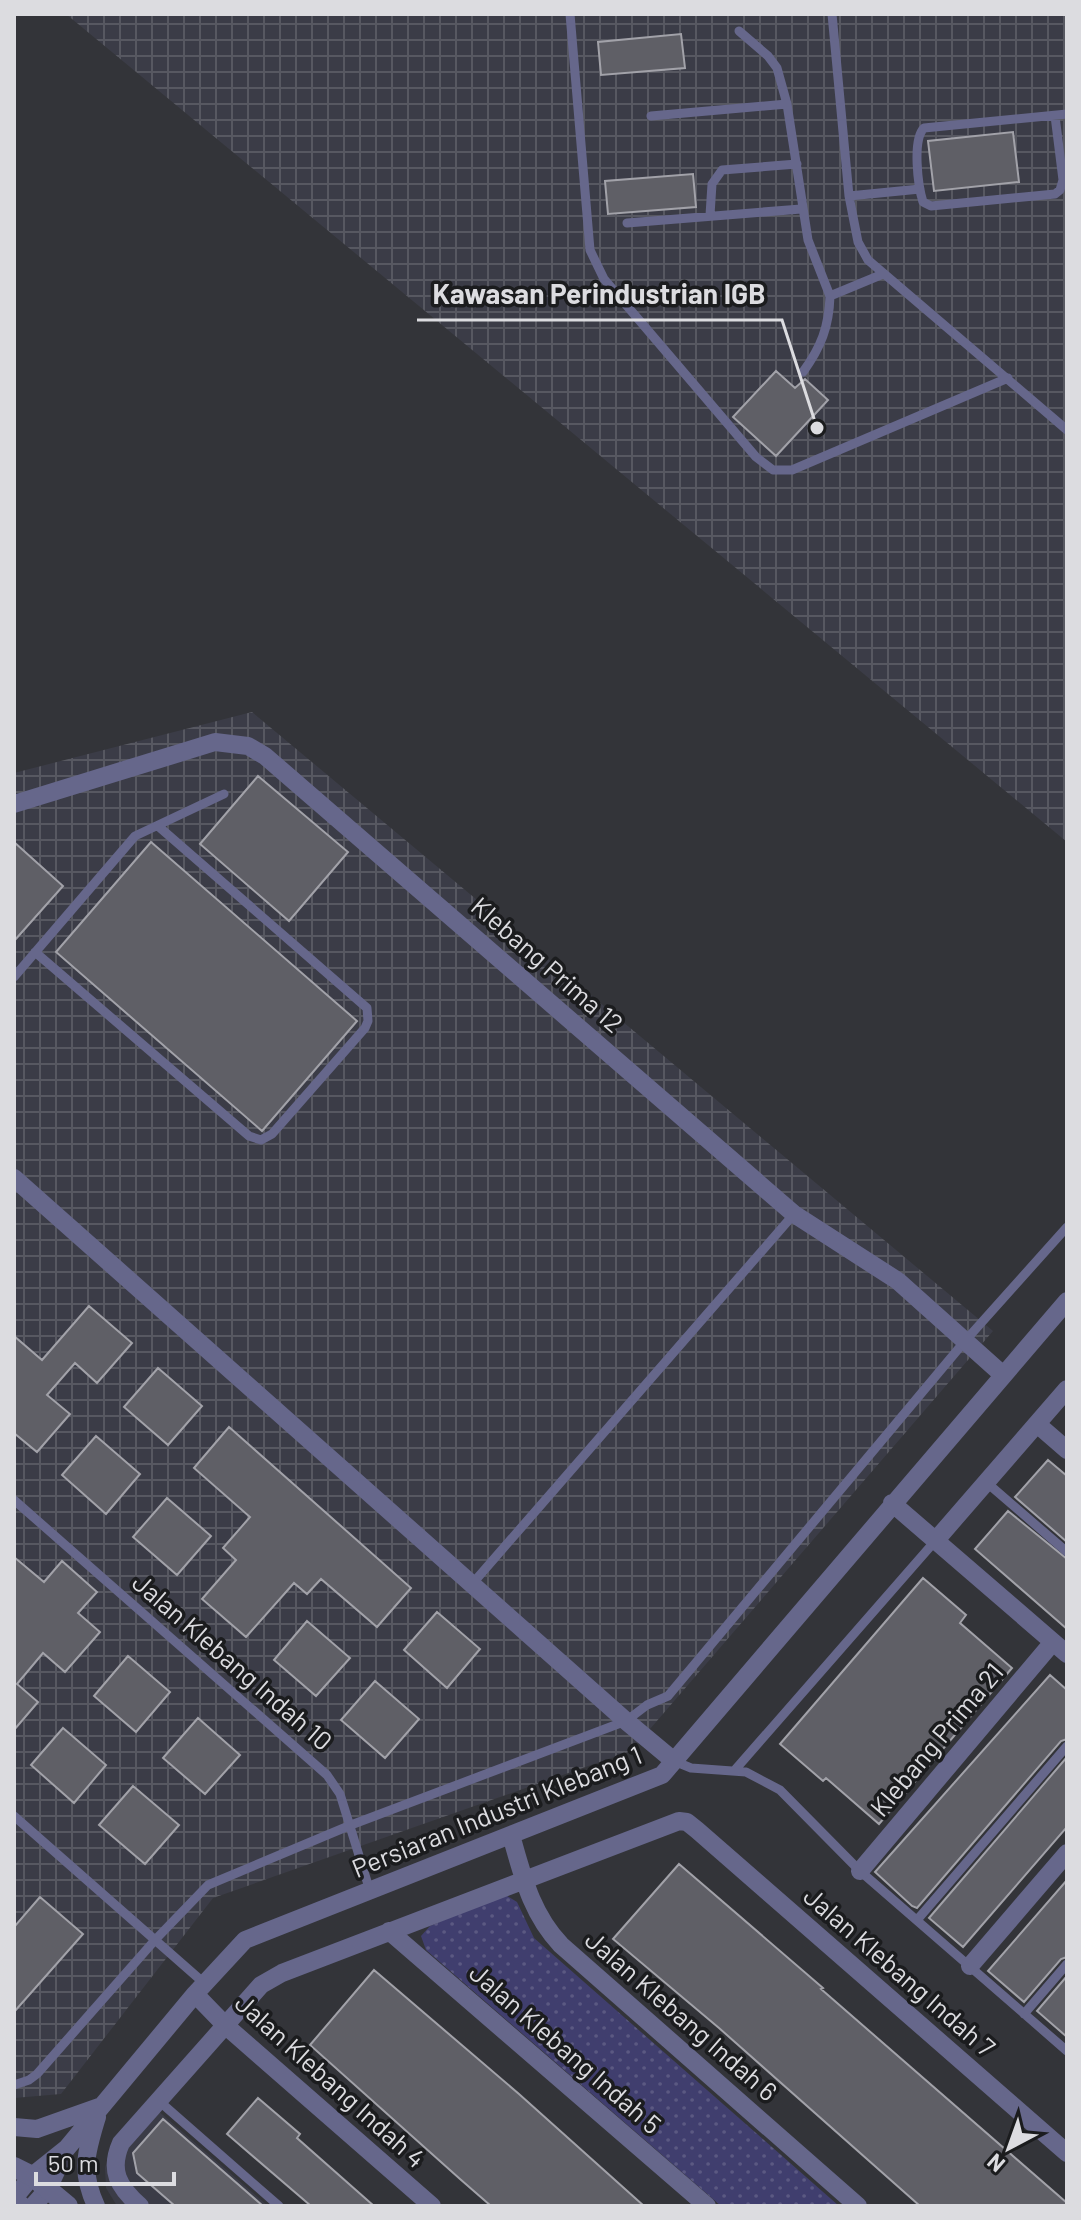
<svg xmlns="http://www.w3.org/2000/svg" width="1081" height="2220" viewBox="0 0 1081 2220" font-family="Barlow,sans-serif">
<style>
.built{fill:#3b3c47}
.industrial{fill:url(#industrial-grid)}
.park{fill:url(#park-dots)}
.building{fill:#5f5f66;stroke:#a2a2a9;stroke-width:2}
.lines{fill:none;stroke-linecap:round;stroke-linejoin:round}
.service{stroke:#66678b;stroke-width:9}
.minor{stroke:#66678b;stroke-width:18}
.tertiary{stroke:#66678b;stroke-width:20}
.labels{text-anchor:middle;stroke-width:7;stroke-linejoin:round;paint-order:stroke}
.street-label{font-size:26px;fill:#dcdce0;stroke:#1b1c1e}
.leader{fill:none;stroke:#dcdce0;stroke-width:3}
.callout-dot{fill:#dcdce0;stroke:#1b1c1e;stroke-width:3}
.callout-label{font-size:28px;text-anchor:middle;font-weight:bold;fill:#dcdce0;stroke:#1b1c1e;stroke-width:7;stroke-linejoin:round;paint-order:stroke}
</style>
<defs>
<pattern id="industrial-grid" width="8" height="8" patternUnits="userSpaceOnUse" patternTransform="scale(2)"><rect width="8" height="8" fill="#3b3c47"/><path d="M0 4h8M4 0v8" fill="none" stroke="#575861"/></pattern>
<pattern id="park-dots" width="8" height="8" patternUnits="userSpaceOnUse" patternTransform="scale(2)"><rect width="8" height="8" fill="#403e6e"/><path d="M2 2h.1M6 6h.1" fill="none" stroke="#5b5982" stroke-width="1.8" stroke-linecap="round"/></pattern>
</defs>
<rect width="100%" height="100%" fill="#333439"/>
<path class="built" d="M148,2102L268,2206H117L106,2188L105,2168L111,2145Z"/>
<path class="industrial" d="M66,14H1067V842Z
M252,712L993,1331L631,1751L213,1898L61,2094L14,2098V773Z"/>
<path class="park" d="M504,1894L517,1902L534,1938L839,2206H721L426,1950L421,1936L430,1926Z"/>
<path class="building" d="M681,34L685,68L601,75L598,42Z
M1013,132L1019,182L934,191L928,141Z
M693,174L696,207L608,214L605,181Z
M776,371L795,388L805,379L828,400L776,456L733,417Z
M258,776L348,852L289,921L200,844Z
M14,842L63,886L14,941Z
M151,842L357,1021L262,1131L56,952Z
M89,1306L132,1343L97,1383L75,1363L47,1395L70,1414L37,1452L14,1433V1336L42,1360Z
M158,1368L202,1406L168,1445L124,1407Z
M229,1427L411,1588L377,1627L321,1579L307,1594L294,1583L246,1637L202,1599L236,1560L223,1548L250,1517L194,1468Z
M96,1436L140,1474L106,1514L62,1475Z
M1048,1460L1067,1476V1542L1015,1497Z
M167,1498L211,1536L177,1575L133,1537Z
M1008,1511L1067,1559V1629L975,1549Z
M14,1557L44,1582L62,1561L97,1592L78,1613L100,1632L65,1672L43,1653L17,1684L38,1702L14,1730Z
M923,1578L966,1615L960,1623L1012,1668L879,1824L826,1778L823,1781L780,1744Z
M437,1612L480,1649L447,1688L404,1650Z
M307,1621L350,1658L316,1696L274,1660Z
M128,1656L170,1692L136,1732L94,1696Z
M1050,1675L1067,1690V1739L1061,1741L917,1908L912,1906L875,1872Z
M375,1681L419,1719L385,1758L341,1720Z
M198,1718L240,1755L205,1794L163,1758Z
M63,1728L106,1765L74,1803L31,1765Z
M1067,1757V1827L963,1947L929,1918Z
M133,1786L179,1825L145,1864L99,1825Z
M679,1864L823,1988L821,1989L1067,2203V2206H920L719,2028L613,1939Z
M1067,1880V1957L1061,1959L1024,2002L988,1971Z
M40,1897L83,1934L14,2012V1927Z
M374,1970L519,2094L644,2206H491L460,2179L310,2045Z
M1067,1976V2037L1037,2011Z
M258,2098L300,2134L297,2138L374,2206H311L227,2134Z
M163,2119L263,2206H175L137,2173L133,2153Z"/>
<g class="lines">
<path class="service" d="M570,14L590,250L604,279L756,457L773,470H792L1008,378
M832,14L849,196L858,242L868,260L1067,430
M739,31L768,56L777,68L787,104L808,240L830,296
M651,116L787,104
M1055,116L1063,180L1060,190L1055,194L931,206L923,202C918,186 912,140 924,128L1067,114
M849,196L920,189
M710,215L712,184L722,170L797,164
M627,223L801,209
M803,372C821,347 829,327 830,296L883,274
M35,952L249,1136L261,1140L272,1134L365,1028L368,1021L367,1008L158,826
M14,977L135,836L224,794
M986,1482L1067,1552
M14,1500L327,1775L340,1794L370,1891
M473,1583L794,1214
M674,1761L691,1768L746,1772L780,1790L860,1871L1067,2051
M734,1771L936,1540
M14,1816L204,1983
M917,1920L1067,1746
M1024,2014L1067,1964
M14,2085L29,2080L37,2074L155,1940L208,1885L351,1825L626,1721L647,1705L668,1696L965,1341L1067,1227
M159,2101L279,2206"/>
<path class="minor" d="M14,804L215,742L248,746L265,756L794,1214L898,1281L1003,1375
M14,1178L626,1721L674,1761
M1037,1424L1067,1450
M892,1503L1067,1654
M936,1540L1067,1389
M511,1835C523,1877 531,1913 561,1945L858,2206
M860,1871L1053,1642
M389,1931L707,2206
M970,1966L1067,1853
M195,1994L226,2026L432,2206
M14,2127L37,2129L99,2107
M14,2198L32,2176L67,2148L195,1994L245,1940L662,1775L1067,1301
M33,2206L48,2189L64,2154
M96,2206C80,2171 86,2153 97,2117
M140,2206C118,2187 109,2170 121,2143L261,1985L282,1973L679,1821L687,1822L697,1830L1067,2153"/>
<path class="tertiary" d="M14,2167L32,2176L68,2206
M14,2200L21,2206"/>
</g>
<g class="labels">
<g class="street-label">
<text transform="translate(547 965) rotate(41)" y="9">Klebang Prima 12</text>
<text transform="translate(232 1662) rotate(41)" y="9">Jalan Klebang Indah 10</text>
<text transform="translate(937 1740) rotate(-50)" y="9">Klebang Prima 21</text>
<text transform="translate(497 1812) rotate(-22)" y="9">Persiaran Industri Klebang 1</text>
<text transform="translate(899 1972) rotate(41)" y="9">Jalan Klebang Indah 7</text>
<text transform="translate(681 2016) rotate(41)" y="9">Jalan Klebang Indah 6</text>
<text transform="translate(565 2049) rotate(41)" y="9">Jalan Klebang Indah 5</text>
<text transform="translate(330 2081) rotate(42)" y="9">Jalan Klebang Indah 4</text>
</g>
</g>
<path class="leader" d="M817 428L782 320H417"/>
<circle class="callout-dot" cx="817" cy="428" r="8"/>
<g class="callout-label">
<text x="599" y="304">Kawasan Perindustrian IGB</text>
</g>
<rect width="1081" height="2220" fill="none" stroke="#dcdce0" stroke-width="32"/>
<g transform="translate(1009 2148) rotate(221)" stroke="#1b1c1e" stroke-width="6" paint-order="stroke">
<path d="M0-6L14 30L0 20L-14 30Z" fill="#dcdce0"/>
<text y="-12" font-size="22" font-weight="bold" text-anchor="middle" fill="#dcdce0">N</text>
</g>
<path d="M36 2172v12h138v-12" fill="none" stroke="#dcdce0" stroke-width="4"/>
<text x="48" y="2172" font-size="24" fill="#dcdce0" stroke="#1b1c1e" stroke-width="6" paint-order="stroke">50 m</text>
</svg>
